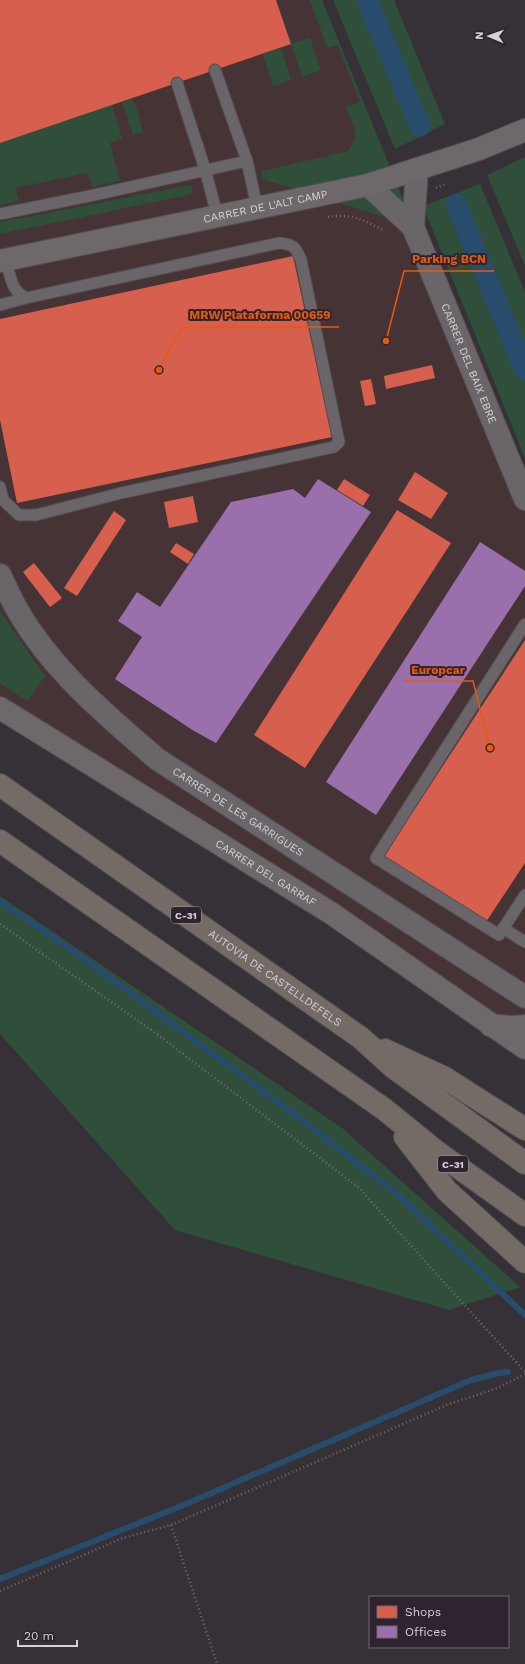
<svg xmlns="http://www.w3.org/2000/svg" width="525" height="1664" viewBox="0 0 525 1664" font-family="'Work Sans',sans-serif">
<style>
.commercial{fill:#463335}
.green{fill:#304f3a}
.shops{fill:#d6604d}
.offices{fill:#9970ab}
.lines{fill:none;stroke-linecap:round;stroke-linejoin:round}
.stream{stroke:#284d6c;stroke-width:6}
.canal{stroke:#284d6c;stroke-width:21}
.lane-casing{stroke:#524d52;stroke-width:13}
.street-casing{stroke:#524d52;stroke-width:24}
.secondary-casing{stroke:#524d52;stroke-width:24}
.highway-casing{stroke:#524d52;stroke-width:24}
.path{stroke:#706c70;stroke-width:2.5;stroke-dasharray:1 3;stroke-linecap:butt}
.lane{stroke:#696569;stroke-width:11}
.street{stroke:#696569;stroke-width:22}
.secondary{stroke:#6e686a;stroke-width:22}
.highway{stroke:#746b66;stroke-width:22}
.labels{text-anchor:middle;stroke-width:4;stroke-linejoin:round;paint-order:stroke}
.shield{fill:#2e242f;stroke:#a49ca5;stroke-width:1}
.shield-label{font-size:10px;font-weight:bold;fill:#d7d0d7}
.street-label{font-size:11px;fill:#d7d0d7;stroke:#2e242f}
.leader{fill:none;stroke:#e8590c;stroke-width:1.5}
.callout-dot{fill:#e8590c;stroke:#2e242f;stroke-width:1.5}
.callout-label{font-size:12px;text-anchor:middle;font-weight:bold;fill:#e8590c;stroke:#2e242f;stroke-width:4;stroke-linejoin:round;paint-order:stroke}
</style>
<rect width="100%" height="100%" fill="#363136"/>
<path class="commercial" d="M0,0H322L525,499V1048L0,709Z"/>
<path class="green" d="M310,0H322L414,226L262,179V171L348,151C361,133 353,125 346,107L360,102L338,45L327,48Z
M333,0H394L445,124L395,149Z
M310,38L321,70L302,77L291,44Z
M281,48L291,80L273,86L263,54Z
M131,99L136,106L143,132L133,135L122,102Z
M112,105L122,139L110,143L120,181L92,187L88,173L15,188L19,201L0,205V143Z
M525,157V266L487,175Z
M480,184L525,292V458L423,206Z
M191,185L193,194L0,234V222Z
M0,611L45,676L27,701L0,683Z
M0,896L342,1128L520,1287L449,1310L175,1230L0,1034Z"/>
<path class="shops" d="M0,0H276L291,44L0,143Z
M293,256L332,437L17,503L0,420V319Z
M432,365L435,378L386,389L384,376Z
M371,379L376,404L365,406L360,381Z
M415,472L448,493L431,519L398,500Z
M344,479L370,495L363,506L337,490Z
M193,496L198,522L169,528L164,502Z
M397,510L451,543L305,768L254,735Z
M114,511L126,520L77,596L64,588Z
M176,543L194,554L188,564L170,552Z
M34,563L62,598L50,607L23,572Z
M525,640V863L486,922L384,856Z"/>
<path class="offices" d="M318,479L371,512L216,743L194,731L115,679L142,637L118,621L137,592L160,607L231,502L293,489L305,498Z
M480,542L525,571V586L376,815L326,782Z"/>
<g class="lines">
<path class="stream" d="M0,901L93,965L299,1118L397,1194L525,1315
M0,1579L186,1504L471,1380L499,1373L508,1372"/>
<path class="canal" d="M367,0L420,126
M456,204L525,370"/>
<g class="lane-casing">
<path id="lane" d="M215,70L247,161
M177,83L205,169L217,215
M0,214L94,195L247,161L257,207
M0,305L26,298
M0,487L3,500L19,515H36L121,493L334,447L339,442L301,260C296,247 293,244 279,243L26,298C11,291 10,275 6,260
M525,624L376,858L499,935L525,895
M503,928L525,942"/>
</g>
<g class="street-casing">
<g id="street">
<path id="s1" d="M368,185L413,227L525,499"/>
<path d="M413,227L417,169"/>
<path id="s2" d="M0,575C6,587 11,599 18,611C52,670 106,715 157,759L525,997"/>
</g>
</g>
<g class="secondary-casing">
<g id="secondary">
<path id="s3" d="M0,261L368,185L479,149L525,130"/>
<path id="s4" d="M0,708L331,913L525,1048"/>
<path d="M490,1025L510,1027L525,1026"/>
</g>
</g>
<g class="highway-casing">
<g id="highway">
<path id="s5" d="M0,785L361,1038L393,1067L525,1163"/>
<path d="M0,841L384,1109L437,1152L525,1215"/>
<path d="M385,1050L445,1078L525,1129"/>
<path d="M405,1137L447,1191L525,1262"/>
</g>
</g>
<path class="path" d="M436,188L446,184
M328,217C350,213 364,220 383,230
M0,924L154,1032L358,1187L525,1372
M171,1525L217,1664
M0,1591L123,1538L171,1525L449,1404L498,1388L525,1374"/>
<use href="#lane" class="lane"/>
<use href="#street" class="street"/>
<use href="#secondary" class="secondary"/>
<use href="#highway" class="highway"/>
</g>
<g class="labels">
<g class="shield">
<rect x="171" y="907" width="30" height="16" rx="3"/>
<rect x="438" y="1156" width="30" height="16" rx="3"/>
</g>
<g class="shield-label">
<text x="186" y="919">C-31</text>
<text x="453" y="1168">C-31</text>
</g>
<g class="street-label">
<text dy="4" stroke="none"><textPath href="#s3" startOffset="271">CARRER DE L'ALT CAMP</textPath></text>
<text dy="4" stroke="none"><textPath href="#s1" startOffset="209">CARRER DEL BAIX EBRE</textPath></text>
<text dy="4" stroke="none"><textPath href="#s2" startOffset="341">CARRER DE LES GARRIGUES</textPath></text>
<text dy="4" stroke="none"><textPath href="#s4" startOffset="313">CARRER DEL GARRAF</textPath></text>
<text dy="4" stroke="none"><textPath href="#s5" startOffset="336">AUTOVIA DE CASTELLDEFELS</textPath></text>
</g>
</g>
<path class="leader" d="M386 341L404 271H494M159 370L182 327H339M490 748L473 681H403"/>
<g class="callout-dot">
<circle cx="386" cy="341" r="4"/>
<circle cx="159" cy="370" r="4"/>
<circle cx="490" cy="748" r="4"/>
</g>
<g class="callout-label">
<text x="449" y="263">Parking BCN</text>
<text x="260" y="319">MRW Plataforma 00659</text>
<text x="438" y="674">Europcar</text>
</g>
<rect x="369" y="1596" width="140" height="52" fill="#2e242f" stroke="#726972"/>
<rect x="377" y="1606" width="20" height="12" fill="#d6604d" stroke="#726972"/>
<text x="405" y="1616" font-size="12" fill="#d7d0d7">Shops</text>
<rect x="377" y="1626" width="20" height="12" fill="#9970ab" stroke="#726972"/>
<text x="405" y="1636" font-size="12" fill="#d7d0d7">Offices</text>
<g transform="translate(489 36) rotate(272)" stroke="#2e242f" stroke-width="3" paint-order="stroke">
<path d="M0-3L7 15L0 10L-7 15Z" fill="#d7d0d7"/>
<text y="-6" font-size="11" font-weight="bold" text-anchor="middle" fill="#d7d0d7">N</text>
</g>
<path d="M18 1640v6h59v-6" fill="none" stroke="#d7d0d7" stroke-width="2"/>
<text x="24" y="1640" font-size="12" fill="#d7d0d7" stroke="#2e242f" stroke-width="3" paint-order="stroke">20 m</text>
</svg>
